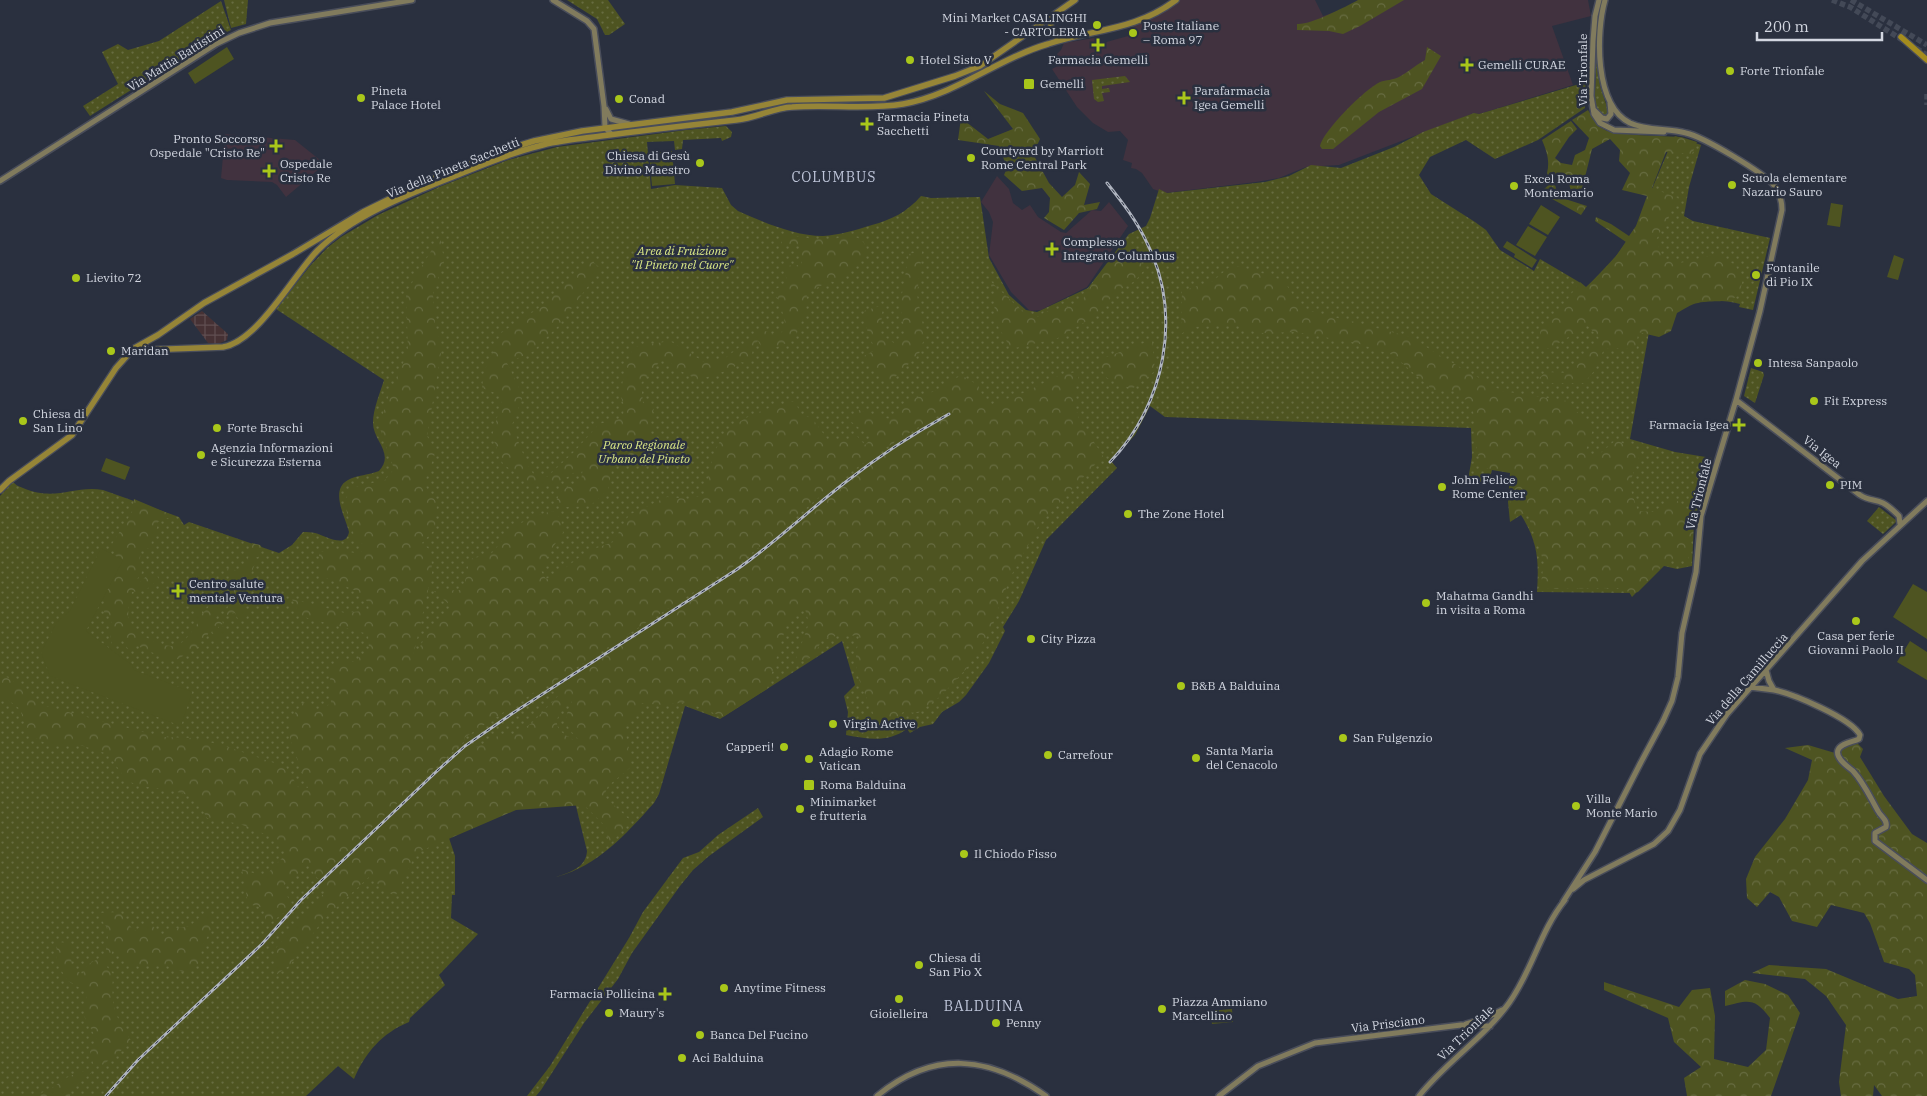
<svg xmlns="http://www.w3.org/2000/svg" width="1927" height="1096" viewBox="0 0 1927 1096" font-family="'IBM Plex Serif',serif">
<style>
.industrial{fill:url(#industrial-grid)}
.medical{fill:#41323f}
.green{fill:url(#green-dots)}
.forest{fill:url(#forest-crowns);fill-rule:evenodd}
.pitch{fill:#4e5421}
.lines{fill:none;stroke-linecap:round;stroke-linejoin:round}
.trunk-tunnel{stroke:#434957;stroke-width:5.5;stroke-dasharray:5.5 3;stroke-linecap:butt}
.secondary-casing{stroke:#494d5a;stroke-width:8}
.primary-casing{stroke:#494d5a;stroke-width:8}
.trunk-casing{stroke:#494d5a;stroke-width:8}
.secondary{stroke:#817b5d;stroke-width:5}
.primary{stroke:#968537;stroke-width:5.5}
.trunk{stroke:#a48c1e;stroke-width:5.5}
.rail-casing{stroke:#b0b5c0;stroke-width:3}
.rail{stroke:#2a303f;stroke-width:1;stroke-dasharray:4;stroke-linecap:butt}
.poi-dot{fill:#a9c71a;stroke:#2a303f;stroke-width:2}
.labels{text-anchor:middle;stroke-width:5;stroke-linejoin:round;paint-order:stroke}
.poi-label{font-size:12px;fill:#d3d7e1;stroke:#2a303f;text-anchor:start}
.street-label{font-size:12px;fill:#d3d7e1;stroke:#2a303f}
.park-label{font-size:12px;font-style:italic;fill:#dbe886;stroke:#2a303f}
.neighbourhood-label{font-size:14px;letter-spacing:1px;fill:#bec5d9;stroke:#2a303f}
</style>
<defs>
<pattern id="industrial-grid" width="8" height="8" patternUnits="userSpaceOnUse" patternTransform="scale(1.25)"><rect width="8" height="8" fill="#463134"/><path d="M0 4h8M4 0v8" fill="none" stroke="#604e51"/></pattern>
<pattern id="green-dots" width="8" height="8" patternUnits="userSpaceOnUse" patternTransform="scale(1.25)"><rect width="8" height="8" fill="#4e5421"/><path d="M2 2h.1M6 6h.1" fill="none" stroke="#676c41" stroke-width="1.8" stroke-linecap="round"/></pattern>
<pattern id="forest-crowns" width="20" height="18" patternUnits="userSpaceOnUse" patternTransform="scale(1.25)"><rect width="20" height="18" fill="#4e5421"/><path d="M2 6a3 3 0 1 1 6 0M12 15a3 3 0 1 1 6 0" fill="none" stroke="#676c41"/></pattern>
</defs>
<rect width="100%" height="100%" fill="#2a303f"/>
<path class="industrial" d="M202,311L228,334L227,340L218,344L208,343L190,319Z"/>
<path class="medical" d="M1180,0H1315L1323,16L1372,0H1588L1591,16L1552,26L1573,85L1479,114L1474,113L1339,165L1306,167L1279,178L1256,182L1165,193L1153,189L1142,173L1136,169L1131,168L1132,163L1123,160L1128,140L1120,131L1108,132L1093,123L1077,107L1052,69L1061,64L1057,54L1061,50L1064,43L1094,38L1103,43L1128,36L1133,26L1159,15Z
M225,134L295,140L325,164L286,197L277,185L272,182L227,180L221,178Z
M997,176L1009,189L1013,203L1022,210L1030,205L1038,217L1061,232L1066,233L1092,210L1101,211L1109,202L1128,226L1087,287L1041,310L1030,311L1011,292L989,255L993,222L989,212L981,202Z"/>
<path class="green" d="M224,0H248L246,24L231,28Z
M567,0H608L625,24L609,35H605L597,19Z
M221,1L231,30L210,40L90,116L83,106L118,84L102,52L118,44L128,50L159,41Z
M1596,53L1600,86L1609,113L1608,116L1604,117C1591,109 1596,87 1596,74L1594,72Z
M1125,76L1130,82L1102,86V89L1109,88L1110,92L1102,93L1104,101L1098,102L1094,99L1092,80Z
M1586,82L1585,108L1538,140L1495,159L1466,140L1430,157L1419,175L1431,194L1475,222L1486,230L1500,250L1534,271L1540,259L1579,282L1586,288L1616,256L1636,227L1673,139L1675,136L1701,145L1689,187L1684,216L1693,221L1770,238L1753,310L1739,307L1740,304C1708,295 1682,306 1652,315L1630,439L1675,452L1712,458L1694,523L1692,566L1677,569L1664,566L1638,592L1634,593L1537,592C1539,560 1538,542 1521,515L1510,522L1508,502L1510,473L1492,470L1489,481L1480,482L1468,480L1472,457L1471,428L1165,417L1150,406L1135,435L1111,461L1117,468L1046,540L1019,601L1003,627L1005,631L989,663L966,695L959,702L942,712L933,724L920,727L910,733L907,729C887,743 868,739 846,735L848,712L844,696L855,685L842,641L720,719L685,706L659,794L654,803C626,834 598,866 556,877C570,872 586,868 587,851L574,798L525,804L449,838L455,856V895H452L451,918L478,934L439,975L445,985L410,1018L409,1022C382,1033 365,1053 354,1079L338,1066L306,1096H0V496L13,482C17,486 18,486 23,488C56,502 74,485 103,490L179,517L184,525L189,522L279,553L292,545L303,532C307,532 311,532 315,533C326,536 346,549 349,532C346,518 329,490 348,480C357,475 369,475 379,471C395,453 373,441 373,423C373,409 380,393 384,380L276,309L310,266L327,248L341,237L378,215L439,187L508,160L557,147L686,130L726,126L732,132L731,137L722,141L721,138L683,140L682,149L675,150L674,141L647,142L651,189L675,185L722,188L731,205L738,211C763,222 794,236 823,236C839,235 856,230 872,225C891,220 907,212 921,196L931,198L980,197L989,258L1009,295L1026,310L1037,312L1088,288L1129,234L1146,226L1150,218L1159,189L1167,193L1265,182L1289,176L1311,165L1341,168L1394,147L1423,132L1474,113L1479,114Z
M1751,368L1763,372L1764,375L1755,403L1744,396Z
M1879,507L1897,521L1883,534L1867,521Z
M758,808L763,817L709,856L693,870L680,886L632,953L618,979L584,1023L541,1090L536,1096H527L550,1066L629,938L643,912L683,858L699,852L718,835Z"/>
<path class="forest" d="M1358,0H1404L1360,26L1343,34L1329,31L1297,30V24C1311,25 1345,7 1358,0Z
M1427,47L1441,56L1422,89L1379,112L1333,149H1322L1320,146C1323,131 1365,89 1380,82C1386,80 1393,80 1399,77C1408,72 1416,65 1425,60Z
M984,91L1000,104L1023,113L1040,139L1033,154L1049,183L1062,197L1075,185L1079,172L1090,184L1084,205L1100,202L1097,209L1079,213L1064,230L1044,218L1049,212L1050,198L1042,188L1022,191L1004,175L1007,168L999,146L958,140L961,118L988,139L1013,129Z
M1588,110L1598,126L1607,131L1635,135L1681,137L1697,142L1692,154L1666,152L1652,188L1678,198L1656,240L1663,258L1680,263L1717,254L1735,265L1743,279L1739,295C1726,305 1714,299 1698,303C1691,304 1683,310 1677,313L1671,331L1659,337L1638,332L1636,352L1625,348L1604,349L1595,370L1584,383H1544L1539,378L1546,372L1570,373L1599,338L1587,325C1572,333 1560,345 1544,350L1539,342L1541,326L1554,318L1580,282L1586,287C1601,273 1615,260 1626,242L1595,221L1596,217L1611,224L1629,236L1636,226L1647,196L1622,190L1630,173L1619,161L1620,150L1610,139L1592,149L1581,193L1572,194L1566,174L1552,176L1559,197L1587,206L1581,215L1545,195L1543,190L1551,183L1547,173C1550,161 1547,152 1542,140L1571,121L1577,129L1569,137L1555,158L1561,163L1572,165L1575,155L1585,150L1589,138L1572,120Z
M782,234C799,237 815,240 833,239C839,239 845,234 852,236C860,238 866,242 867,251L858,265L838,283L830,281L807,293L806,311L794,340L764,352L758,341L753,346L751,364L741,362L731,369L698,380L679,370L664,357L641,383L643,403L654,407L649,431L659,447L660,456L649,466H636L614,458L608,490L590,506L566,507L556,501L562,490L581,481L583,467L553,486L531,484L503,464L492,436L503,396L482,388L484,372L501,333L545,304L590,259L601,269L559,325L532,352L507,363L523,396L512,425L527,464L534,475L547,477L575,451L599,424L623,418L624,405L620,395L625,370L633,347L670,341L704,362L724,359L750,339L758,329L779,335L786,327L780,302L773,291L788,282L782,266L802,265L800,245L782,244Z
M440,236L444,260L433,294L435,324L442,347L427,436L436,451L424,484L437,503L435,529L422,543L431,551L432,573L412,661L428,632L451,606L434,591L463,590L470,559L491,554L514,527L534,516L553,511L561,519L563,533L548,554L541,571L546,579L561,571L588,551L613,542L629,515L667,497L689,499L704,495C708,480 710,464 716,450C727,419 766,408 795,401L801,415L812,418L828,440H847L856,435L865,445L872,438L849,420L859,410L889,419L905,402L940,389L961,375L978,385L987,406L1021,394L1058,376L1080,371L1073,397L1079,419L1103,456L1039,525L1011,576L988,635L967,668L941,696L918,713L903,712L886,734L878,735C877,710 858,689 856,664C855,655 858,645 859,636L841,635L822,639L814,657L795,662L809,623L805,609L788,620L767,689L723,717L687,702L663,705L638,703L641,710L625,727L631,767L608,786L604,796L631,821L609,845L606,827L584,805L516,810L416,853L395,897L369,877L323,920L290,965L276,975V948L326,891L321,883L438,772L466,747L470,744L475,748L498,736L514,735L532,723L558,696L554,689L737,571C776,544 810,511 847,482C880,457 914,436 949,415L947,411C911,430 877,453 844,477C807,506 773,539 734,566L551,684L550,682L464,738L466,740L434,768L318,879L308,865L282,887L293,906L266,926L264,908L248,904L242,869L264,877L287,853L279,840L240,824L207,818L195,797L170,790L141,786L127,781L108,754L80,745L47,744L28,734L20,709L0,694V675L9,678L22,688L38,704L162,737L193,738L225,746L286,767L298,787L308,788L290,739V719L304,702L316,712L331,703L330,673L339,657L354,662L369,649L368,634L300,616L292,599L345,613L369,610L368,602L354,590L319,575V552L337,549L359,554L366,547L355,538L344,503L351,488L385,480L394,469L379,426L389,395L408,352L406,293ZM573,699C561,725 565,723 581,743C553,731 548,722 573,699Z
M1124,245L1130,246L1145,269L1135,281L1116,292L1095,316L1058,338L1011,349L995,321L994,291L987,278L1021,310L1039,317L1045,311H1059L1083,299L1095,279Z
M922,251L917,295L925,336L919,354L889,383L864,356L875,350L866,327L864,311L883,305L880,334L894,343L905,333L900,305L909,254Z
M1232,265L1256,271L1284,281L1302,309L1411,337L1437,354L1502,391L1567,401L1593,429L1585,453L1597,456L1616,440L1641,452L1629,485L1638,511L1653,512L1674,498L1695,517L1688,561H1667L1632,597L1629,592L1619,588L1540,589L1544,563L1527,512L1511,517C1509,501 1513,487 1510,471L1481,468L1474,435L1475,434V418L1469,399L1460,400V391L1433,390L1393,355L1357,343L1296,332L1258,333L1235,325L1192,327L1181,334L1182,291L1213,281Z
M1152,340L1155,371L1132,389L1107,378L1096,361Z
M134,499L172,515L170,518H165L158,522L156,533L152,535L151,548L141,550L139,566L142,572L134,584L137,586C143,578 147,574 157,574L159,582L155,585L154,583L146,590L132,592C130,598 127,612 129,619C133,634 164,650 178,645C186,641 192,631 197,624L198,622L195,621L197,576L201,577L202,614C213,603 222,590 234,582V579L227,575L226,573L228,568L238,571L240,570C247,562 251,554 252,543L260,545L263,549L258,557L253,558L256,560L255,564L247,583L244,581L242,583L245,586L239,589L247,616L245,620L238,619L235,613L227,615V609L231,601L229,600L215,619L222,620L223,624L219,625L218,628L225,626L226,631L216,645V636L212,632L216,626L212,625L209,629L210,630L206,638L199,640L201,643L200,646L189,650L183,656L174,661L169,659L165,660C157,652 146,652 137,645H135L133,650L128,649L122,639L114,645L112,644L109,630H115L111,624L112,617L105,614L103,609L115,556L112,544L132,512Z
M1855,741L1863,749L1860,757L1884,796L1912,834L1927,843V1096H1882L1874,1085L1873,1096H1841L1839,1082L1846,1025L1826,996L1805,979L1752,973L1769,965L1826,969L1898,999L1917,996L1915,975L1909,969L1884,962L1870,923L1864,913L1831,905L1817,927L1792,921L1779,897L1770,892L1757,907L1747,898L1746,879L1755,857L1785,819L1808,780L1812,760L1785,748L1808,745L1835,753L1840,744Z
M209,909L211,930L202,947L200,963L183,972L162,964L140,967L125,962L113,949L107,967L113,974C111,1007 114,1015 132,1042L104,1064L94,1067L90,1051L97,1040L84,1016L87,992L68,981L56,962L57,942L70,943L72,968L82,974L87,965L105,955L109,931L97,913L120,912L134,931L149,922L162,936L171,929L190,926Z
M1745,980L1765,984L1788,995L1800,1013L1771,1096H1687L1684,1078L1701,1067L1674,1042L1668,1018L1604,990V982L1679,1007L1692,990L1710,988L1715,1016L1714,1059L1748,1067L1766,1050L1770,1018C1754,996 1747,1001 1725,1006V991Z
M81,1071L91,1073L71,1090L70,1096H35L52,1088L66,1078Z"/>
<path class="pitch" d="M227,47L234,59L195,84L188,73Z
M672,151L675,184L652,186L649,153Z
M1831,203L1843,205L1840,227L1827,225Z
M1541,205L1560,217L1548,235L1529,224Z
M1528,226L1547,237L1535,256L1516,245Z
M1507,241L1537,260L1532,268L1514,257L1515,254L1503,247Z
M1894,255L1904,259L1898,280L1887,277Z
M106,458L130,467L125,480L101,471Z
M101,548L123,560L86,631L132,665L134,670L192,692L181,726L50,676L41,652L57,622L70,611Z
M1913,584L1927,592V639L1893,617Z
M1910,641L1927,652V680L1897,662Z
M1232,1009L1233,1022L1212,1024L1210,1011Z"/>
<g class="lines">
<path class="trunk-tunnel" d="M1832,0L1850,7L1904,41
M1851,0L1927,45
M1916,48L1927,55
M1927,94V105"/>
<g class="secondary-casing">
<path id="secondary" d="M553,0L587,21L594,29L604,106L605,127L611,134
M1599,0L1595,16L1593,41L1591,96L1594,114L1600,123L1614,130L1664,132
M606,109L611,119L629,124
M1594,110L1602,118L1607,119L1611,114L1610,103
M0,181L216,44L239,33L270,23L412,0
M1736,400L1860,495C1869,501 1875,499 1883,503C1889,506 1894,511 1899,516L1900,524
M1766,670L1769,681L1774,690
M1750,687C1758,688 1766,689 1774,690C1793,694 1851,718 1860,735L1859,739C1853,742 1841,743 1838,750C1835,758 1847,766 1853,771C1864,783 1870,797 1878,811C1881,817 1888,820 1886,827L1875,833V841L1927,880
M1573,889L1584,880L1654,844L1668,831L1680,810L1700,754L1727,714L1862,561L1927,501
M1563,902L1595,852L1640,764L1663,721L1672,701L1678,677L1682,633L1696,572L1701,516L1736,400L1760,311L1782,210C1782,200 1780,193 1774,185C1762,172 1704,137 1686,133C1668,128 1647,131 1630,123C1594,105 1596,32 1605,0
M1466,1024L1486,1018L1502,1010
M877,1096C933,1050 988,1055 1046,1096
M1219,1096L1258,1066L1315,1043L1461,1025L1490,1026
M1419,1096C1446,1062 1484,1038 1509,1003C1532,971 1540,931 1565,900"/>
</g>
<g class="primary-casing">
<path id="primary" d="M1053,16C1048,26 1051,36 1063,39
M133,352L143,350L223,347C258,341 293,276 317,251C352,216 409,194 455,176C482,165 510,153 539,146C559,140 580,139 601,136C646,130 691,125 736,120C756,118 773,108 792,107C829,104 867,110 903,104C955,95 997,59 1048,44C1093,29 1135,31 1176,0
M0,490L9,481L72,435L116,368L133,349L158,335L204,303L293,254L363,212L422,183L501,151L534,141L582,131L732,112L787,100L884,98L955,76L980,66L1075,0"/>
</g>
<g class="trunk-casing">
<path id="trunk" d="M1901,37L1927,60"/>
</g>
<use href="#secondary" class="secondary"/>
<use href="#primary" class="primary"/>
<use href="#trunk" class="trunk"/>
<g class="rail-casing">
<path id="rail" d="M1107,183C1122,202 1137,221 1147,243C1183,315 1165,405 1110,462
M106,1096L138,1060L262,944L301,900L437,771L465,746L513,713L736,570C775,543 809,510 847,481C879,456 913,434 949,414"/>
</g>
<use href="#rail" class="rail"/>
</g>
<g class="poi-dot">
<circle cx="1097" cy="25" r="5"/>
<circle cx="1133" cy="33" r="5"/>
<path d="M1095.5 37.5h5v5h5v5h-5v5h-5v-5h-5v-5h5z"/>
<circle cx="910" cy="60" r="5"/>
<path d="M1464.5 57.5h5v5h5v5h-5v5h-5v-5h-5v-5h5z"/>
<circle cx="1730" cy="71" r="5"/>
<rect x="1023" y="78" width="12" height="12" rx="2.5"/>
<circle cx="361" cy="98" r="5"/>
<path d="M1181.5 90.5h5v5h5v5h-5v5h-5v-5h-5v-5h5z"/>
<circle cx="619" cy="99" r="5"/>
<path d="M864.5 116.5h5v5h5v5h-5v5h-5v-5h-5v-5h5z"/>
<path d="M273.5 138.5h5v5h5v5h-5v5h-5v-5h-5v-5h5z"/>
<circle cx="971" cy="158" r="5"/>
<circle cx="700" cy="163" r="5"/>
<path d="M266.5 163.5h5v5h5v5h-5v5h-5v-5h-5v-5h5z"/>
<circle cx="1732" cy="185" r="5"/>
<circle cx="1514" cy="186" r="5"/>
<path d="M1049.5 241.5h5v5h5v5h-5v5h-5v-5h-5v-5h5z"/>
<circle cx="1756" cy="275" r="5"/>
<circle cx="76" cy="278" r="5"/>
<circle cx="111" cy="351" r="5"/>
<circle cx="1758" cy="363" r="5"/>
<circle cx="1814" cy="401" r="5"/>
<circle cx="23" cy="421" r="5"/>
<path d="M1736.5 417.5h5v5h5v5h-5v5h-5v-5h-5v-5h5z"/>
<circle cx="217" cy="428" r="5"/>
<circle cx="201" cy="455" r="5"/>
<circle cx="1830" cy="485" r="5"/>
<circle cx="1442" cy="487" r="5"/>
<circle cx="1128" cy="514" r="5"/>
<path d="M175.5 583.5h5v5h5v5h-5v5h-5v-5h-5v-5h5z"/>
<circle cx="1426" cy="603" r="5"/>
<circle cx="1856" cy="621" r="5"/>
<circle cx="1031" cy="639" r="5"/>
<circle cx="1181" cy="686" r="5"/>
<circle cx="833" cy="724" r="5"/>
<circle cx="1343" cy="738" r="5"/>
<circle cx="784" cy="747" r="5"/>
<circle cx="1048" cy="755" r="5"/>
<circle cx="1196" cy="758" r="5"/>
<circle cx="809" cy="759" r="5"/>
<rect x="803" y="779" width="12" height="12" rx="2.5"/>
<circle cx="1576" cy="806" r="5"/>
<circle cx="800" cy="809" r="5"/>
<circle cx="964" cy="854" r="5"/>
<circle cx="919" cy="965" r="5"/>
<circle cx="724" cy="988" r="5"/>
<path d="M662.5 986.5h5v5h5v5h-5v5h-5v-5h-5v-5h5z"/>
<circle cx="899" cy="999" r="5"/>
<circle cx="1162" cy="1009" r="5"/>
<circle cx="609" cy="1013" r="5"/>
<circle cx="996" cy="1023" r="5"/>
<circle cx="700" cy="1035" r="5"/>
<circle cx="682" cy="1058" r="5"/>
</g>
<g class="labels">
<g class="poi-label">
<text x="1087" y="22" text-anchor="end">Mini Market CASALINGHI<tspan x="1087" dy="14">- CARTOLERIA</tspan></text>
<text x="1143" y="30">Poste Italiane<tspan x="1143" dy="14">– Roma 97</tspan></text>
<text x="920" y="64">Hotel Sisto V</text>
<text x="1098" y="64" text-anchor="middle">Farmacia Gemelli</text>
<text x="1478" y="69">Gemelli CURAE</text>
<text x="1740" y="75">Forte Trionfale</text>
<text x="1040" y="88">Gemelli</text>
<text x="371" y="95">Pineta<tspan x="371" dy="14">Palace Hotel</tspan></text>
<text x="1194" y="95">Parafarmacia<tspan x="1194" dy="14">Igea Gemelli</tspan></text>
<text x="629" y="103">Conad</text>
<text x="877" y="121">Farmacia Pineta<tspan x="877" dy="14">Sacchetti</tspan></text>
<text x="265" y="143" text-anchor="end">Pronto Soccorso<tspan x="265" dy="14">Ospedale "Cristo Re"</tspan></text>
<text x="981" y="155">Courtyard by Marriott<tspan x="981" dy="14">Rome Central Park</tspan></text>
<text x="690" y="160" text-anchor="end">Chiesa di Gesù<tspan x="690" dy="14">Divino Maestro</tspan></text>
<text x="280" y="168">Ospedale<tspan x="280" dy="14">Cristo Re</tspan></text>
<text x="1742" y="182">Scuola elementare<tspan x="1742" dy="14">Nazario Sauro</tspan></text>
<text x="1524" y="183">Excel Roma<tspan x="1524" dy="14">Montemario</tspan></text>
<text x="1063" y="246">Complesso<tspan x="1063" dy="14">Integrato Columbus</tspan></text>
<text x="1766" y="272">Fontanile<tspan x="1766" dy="14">di Pio IX</tspan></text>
<text x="86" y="282">Lievito 72</text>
<text x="121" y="355">Maridan</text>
<text x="1768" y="367">Intesa Sanpaolo</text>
<text x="1824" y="405">Fit Express</text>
<text x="33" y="418">Chiesa di<tspan x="33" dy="14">San Lino</tspan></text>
<text x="1729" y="429" text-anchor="end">Farmacia Igea</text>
<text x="227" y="432">Forte Braschi</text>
<text x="211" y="452">Agenzia Informazioni<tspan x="211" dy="14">e Sicurezza Esterna</tspan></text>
<text x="1452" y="484">John Felice<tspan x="1452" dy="14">Rome Center</tspan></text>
<text x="1840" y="489">PIM</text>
<text x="1138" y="518">The Zone Hotel</text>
<text x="189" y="588">Centro salute<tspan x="189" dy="14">mentale Ventura</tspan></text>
<text x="1436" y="600">Mahatma Gandhi<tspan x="1436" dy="14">in visita a Roma</tspan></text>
<text x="1856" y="640" text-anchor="middle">Casa per ferie<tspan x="1856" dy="14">Giovanni Paolo II</tspan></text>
<text x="1041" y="643">City Pizza</text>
<text x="1191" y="690">B&amp;B A Balduina</text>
<text x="843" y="728">Virgin Active</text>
<text x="1353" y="742">San Fulgenzio</text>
<text x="774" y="751" text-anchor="end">Capperi!</text>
<text x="1206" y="755">Santa Maria<tspan x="1206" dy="14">del Cenacolo</tspan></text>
<text x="819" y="756">Adagio Rome<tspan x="819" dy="14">Vatican</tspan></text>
<text x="1058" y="759">Carrefour</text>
<text x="820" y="789">Roma Balduina</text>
<text x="1586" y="803">Villa<tspan x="1586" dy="14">Monte Mario</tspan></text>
<text x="810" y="806">Minimarket<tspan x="810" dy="14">e frutteria</tspan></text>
<text x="974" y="858">Il Chiodo Fisso</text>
<text x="929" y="962">Chiesa di<tspan x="929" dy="14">San Pio X</tspan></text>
<text x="734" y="992">Anytime Fitness</text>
<text x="655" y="998" text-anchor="end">Farmacia Pollicina</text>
<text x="1172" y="1006">Piazza Ammiano<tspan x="1172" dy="14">Marcellino</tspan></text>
<text x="619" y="1017">Maury's</text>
<text x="899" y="1018" text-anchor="middle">Gioielleira</text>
<text x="1006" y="1027">Penny</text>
<text x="710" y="1039">Banca Del Fucino</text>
<text x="692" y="1062">Aci Balduina</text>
</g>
<g class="street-label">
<text transform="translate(176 59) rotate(-32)" y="4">Via Mattia Battistini</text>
<text transform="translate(1583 70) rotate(-90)" y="4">Via Trionfale</text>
<text transform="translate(453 168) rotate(-22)" y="4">Via della Pineta Sacchetti</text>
<text transform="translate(1822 452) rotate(38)" y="4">Via Igea</text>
<text transform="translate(1699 494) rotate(-76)" y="4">Via Trionfale</text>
<text transform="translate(1747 679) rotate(-49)" y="4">Via della Camilluccia</text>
<text transform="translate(1388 1024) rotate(-7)" y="4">Via Prisciano</text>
<text transform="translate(1466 1033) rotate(-44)" y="4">Via Trionfale</text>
</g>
<g class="park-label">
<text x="682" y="255">Area di Fruizione<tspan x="682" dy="14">"Il Pineto nel Cuore"</tspan></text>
<text x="644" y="449">Parco Regionale<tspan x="644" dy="14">Urbano del Pineto</tspan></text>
</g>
<g class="neighbourhood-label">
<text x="834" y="182">COLUMBUS</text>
<text x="984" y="1011">BALDUINA</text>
</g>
</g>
<path d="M1757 32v8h125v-8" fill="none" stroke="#d3d7e1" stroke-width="2.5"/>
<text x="1764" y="32" font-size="15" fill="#d3d7e1" stroke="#2a303f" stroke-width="4" paint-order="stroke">200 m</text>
</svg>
